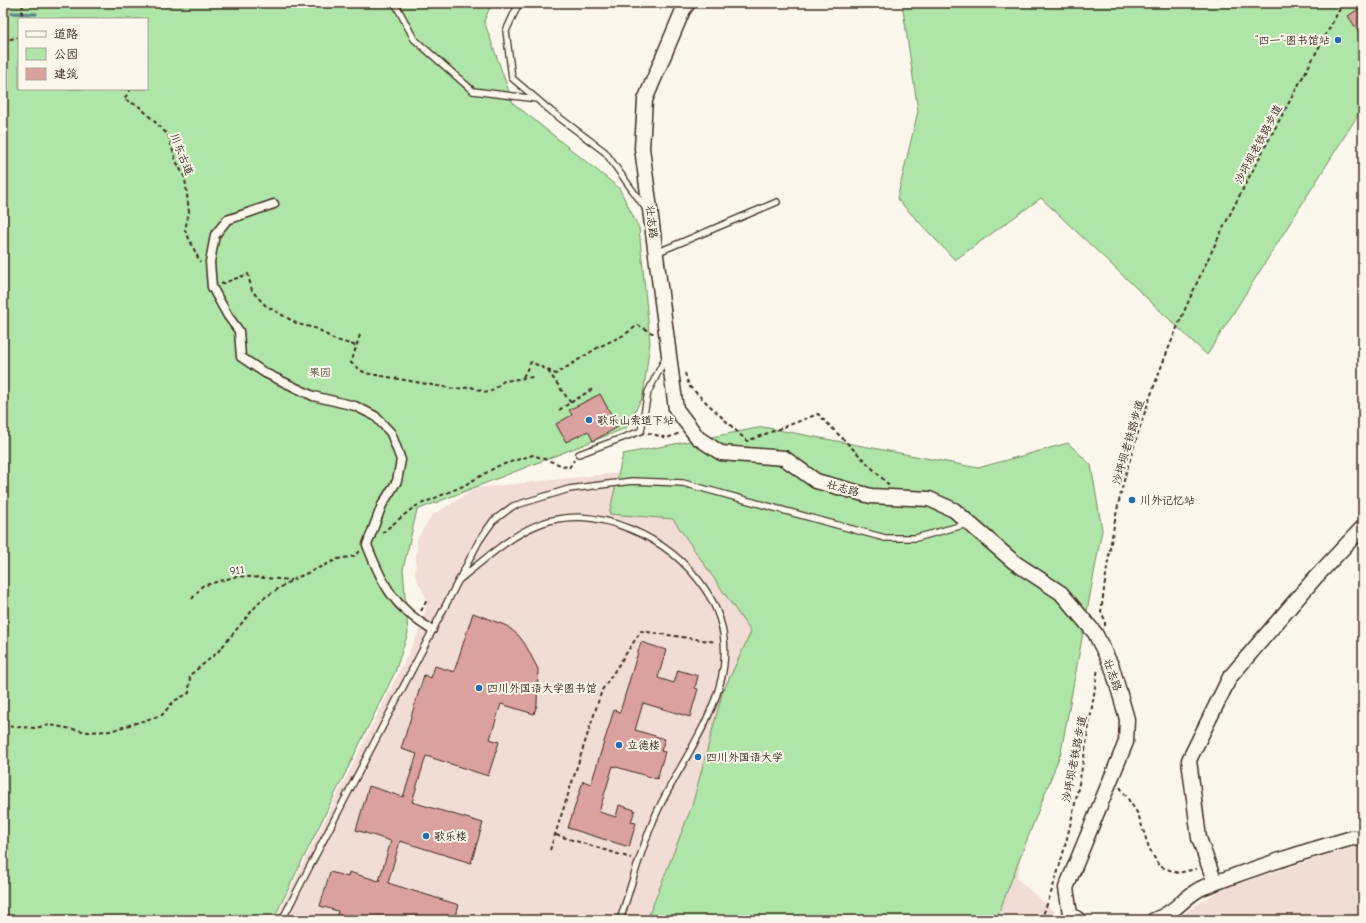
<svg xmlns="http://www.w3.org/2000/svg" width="1366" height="923" viewBox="0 0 1366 923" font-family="'Comic Neue','LXGW WenKai TC',sans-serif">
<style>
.built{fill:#f1ddd5}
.green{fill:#afe5a8;stroke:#758863;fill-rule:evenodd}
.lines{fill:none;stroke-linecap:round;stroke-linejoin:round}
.stream{stroke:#618a8b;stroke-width:3.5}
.building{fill:#dba19e;stroke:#3b2a1e}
.service-casing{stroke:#3b2a1e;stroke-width:8}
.pedestrian-casing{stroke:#3b2a1e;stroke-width:11}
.tertiary-casing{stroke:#3b2a1e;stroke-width:17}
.path{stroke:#3b2a1e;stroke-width:2;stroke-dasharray:4 3;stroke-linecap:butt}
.service{stroke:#fbf7ec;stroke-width:5.5}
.pedestrian{stroke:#fbf7ec;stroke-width:8}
.tertiary{stroke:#fbf7ec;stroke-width:14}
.poi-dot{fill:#1f6fb2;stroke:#fbf7ec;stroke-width:1.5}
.labels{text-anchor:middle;stroke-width:4;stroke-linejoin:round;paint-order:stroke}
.poi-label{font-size:11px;fill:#3b2a1e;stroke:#fbf7ec;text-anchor:start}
.street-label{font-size:11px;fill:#3b2a1e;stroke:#fbf7ec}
.park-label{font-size:11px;fill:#585940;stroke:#fbf7ec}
</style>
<rect width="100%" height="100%" fill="#fbf7ec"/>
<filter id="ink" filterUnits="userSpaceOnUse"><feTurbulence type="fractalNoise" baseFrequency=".025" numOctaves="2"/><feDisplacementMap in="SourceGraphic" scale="8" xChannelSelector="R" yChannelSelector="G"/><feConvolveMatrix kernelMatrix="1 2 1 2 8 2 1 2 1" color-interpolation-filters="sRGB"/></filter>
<g filter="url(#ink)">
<path class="built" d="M635,471L1061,635L1017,879L1064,920H275L423,624L427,600L415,575L417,539L431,516L477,488Z
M1352,847H1363V920H1174L1221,889Z"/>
<path class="green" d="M3,3H492L484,21L513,103L619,188L639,228L650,342L643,396L626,428L417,510L403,569L408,633L395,672L273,920H3ZM19,19H147V89H19Z
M902,3H1363V107L1207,355L1041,198L955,260L897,199L918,111Z
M763,427L978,468L1068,443L1091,465L1102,530L1061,752L996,920H647L692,806L722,694L751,632L673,519L609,514L623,454Z"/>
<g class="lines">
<path class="stream" d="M12,13L36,14"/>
</g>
<path class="building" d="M1363,6V38L1348,16Z
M600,394L618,427L593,441L588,431L566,442L556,424L572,415L569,410Z
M473,613L507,626L518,635L525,644L538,669L537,705L534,714L501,704L490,739L499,742L488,776L426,756L412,802L483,823L471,863L400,841L388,883L459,905L454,920H336L338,911L320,906L330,872L348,877L349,872L379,881L391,841L356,830L369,786L403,797L417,754L401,749L424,675L431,678L435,666L454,672Z
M641,642L666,650L658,678L674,683L678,670L698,676L695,688L698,689L690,717L643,703L635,730L665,739L661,751L665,752L657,779L613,766L599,812L616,817L619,805L635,810L631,822L636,823L629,847L568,828L583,781L591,784L614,710L620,712Z"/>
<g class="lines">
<g class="service-casing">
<path id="service" d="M395,3L414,39L473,91L537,99
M521,3L518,5L506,31L512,78L552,112L605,152L646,209
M656,253L777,202
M579,454L641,431L648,392L666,357
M459,580C516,533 552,498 630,529C660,541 687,562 705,589C758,668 691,740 658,810C642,844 632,884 620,920
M282,920L479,541L493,521L513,506L569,489L632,481L683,483L885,538H916L967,524"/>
</g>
<g class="pedestrian-casing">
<path id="pedestrian" d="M274,204L227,220L215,235L210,262L212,287L228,316L239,331L241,357L265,373L313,396L355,406L375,416L391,433L401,460L397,481L382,505L367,545C383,586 394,607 432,630"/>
</g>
<g class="tertiary-casing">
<path id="tertiary" d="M688,3L683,10L645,100L642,148L676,409L698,438L721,453L784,458L816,481L871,496L929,499L954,510L1014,562L1061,593L1095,633L1112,667L1121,698L1127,719L1126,742L1066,888L1070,914L1079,920
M1215,883L1199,838L1189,760L1230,677L1314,579L1363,527
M1154,920C1176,913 1187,893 1204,887C1253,868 1302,852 1352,838L1363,839"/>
</g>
<path class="path" d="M3,6L23,3L21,19
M3,41L19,37
M131,89L124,99L140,107L168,135L176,161L185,178L189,212L185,230L200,262
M221,284L248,274L252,291L265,305L298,324L318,329L333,339L357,346
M360,335L351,363L365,373L455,389L471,387L489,393L504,381L533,377
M548,371L571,403
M685,373L689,386L747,441L818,414L889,485
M523,377L531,362L556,374L597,348L624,335L638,325L652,333H655
M559,410L594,388
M648,433L667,438L680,433
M382,533L414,507L463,486L498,466L533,455L569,468L574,460
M192,599L202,586L238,576L291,580
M421,611L427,600
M1105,626V620L1101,612C1108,559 1115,507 1131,456C1178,295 1264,150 1343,3
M3,726L34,728L50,725L88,732L110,731L162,715L174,701L189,693L190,675L217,653L261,600L292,580L338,559L355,556L360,551
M1120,787L1138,814L1149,848L1159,866L1178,873L1196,869
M556,835L631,858
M550,850L602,690L641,631L716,642
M1041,920C1073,840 1085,752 1098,668"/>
<use href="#service" class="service"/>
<use href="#pedestrian" class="pedestrian"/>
<use href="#tertiary" class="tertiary"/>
</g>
</g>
<g class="poi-dot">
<circle cx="1338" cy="40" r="4"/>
<circle cx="589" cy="420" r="4"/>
<circle cx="1132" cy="500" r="4"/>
<circle cx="479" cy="688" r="4"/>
<circle cx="619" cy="745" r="4"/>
<circle cx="698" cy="757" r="4"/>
<circle cx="426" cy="836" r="4"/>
</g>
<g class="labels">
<g class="poi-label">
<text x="1330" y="44" text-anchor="end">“四一”·图书馆站</text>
<text x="597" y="424">歌乐山索道下站</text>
<text x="1140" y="504">川外记忆站</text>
<text x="487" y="692">四川外国语大学图书馆</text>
<text x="627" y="749">立德楼</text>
<text x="706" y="761">四川外国语大学</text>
<text x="434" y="840">歌乐楼</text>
</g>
<g class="street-label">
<text transform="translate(1258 144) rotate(-62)" y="4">沙坪坝老铁路步道</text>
<text transform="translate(182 154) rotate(68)" y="4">川东古道</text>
<text transform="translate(652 222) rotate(83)" y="4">壮志路</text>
<text transform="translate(1128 442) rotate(-74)" y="4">沙坪坝老铁路步道</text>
<text transform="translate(843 488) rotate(15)" y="4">壮志路</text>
<text transform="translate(237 570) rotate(-7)" y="4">911</text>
<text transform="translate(1113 675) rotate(70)" y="4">壮志路</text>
<text transform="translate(1074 759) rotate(-79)" y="4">沙坪坝老铁路步道</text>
</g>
<g class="park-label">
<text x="320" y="376">果园</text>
</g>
</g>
<rect width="1366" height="923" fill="none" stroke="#fbf7ec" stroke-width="16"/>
<rect x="8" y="8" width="1350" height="907" fill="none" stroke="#3b2a1e" stroke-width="1.5" filter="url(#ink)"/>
<rect x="18" y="18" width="130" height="72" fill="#fbf7ec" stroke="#aea59a"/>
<rect x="26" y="31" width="20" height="6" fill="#fbf7ec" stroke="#aea59a"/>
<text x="54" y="38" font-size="12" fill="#3b2a1e">道路</text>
<rect x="26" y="48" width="20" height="12" fill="#afe5a8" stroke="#aea59a"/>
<text x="54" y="58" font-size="12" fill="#3b2a1e">公园</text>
<rect x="26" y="68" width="20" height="12" fill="#dba19e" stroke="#aea59a"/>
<text x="54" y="78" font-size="12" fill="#3b2a1e">建筑</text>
</svg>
